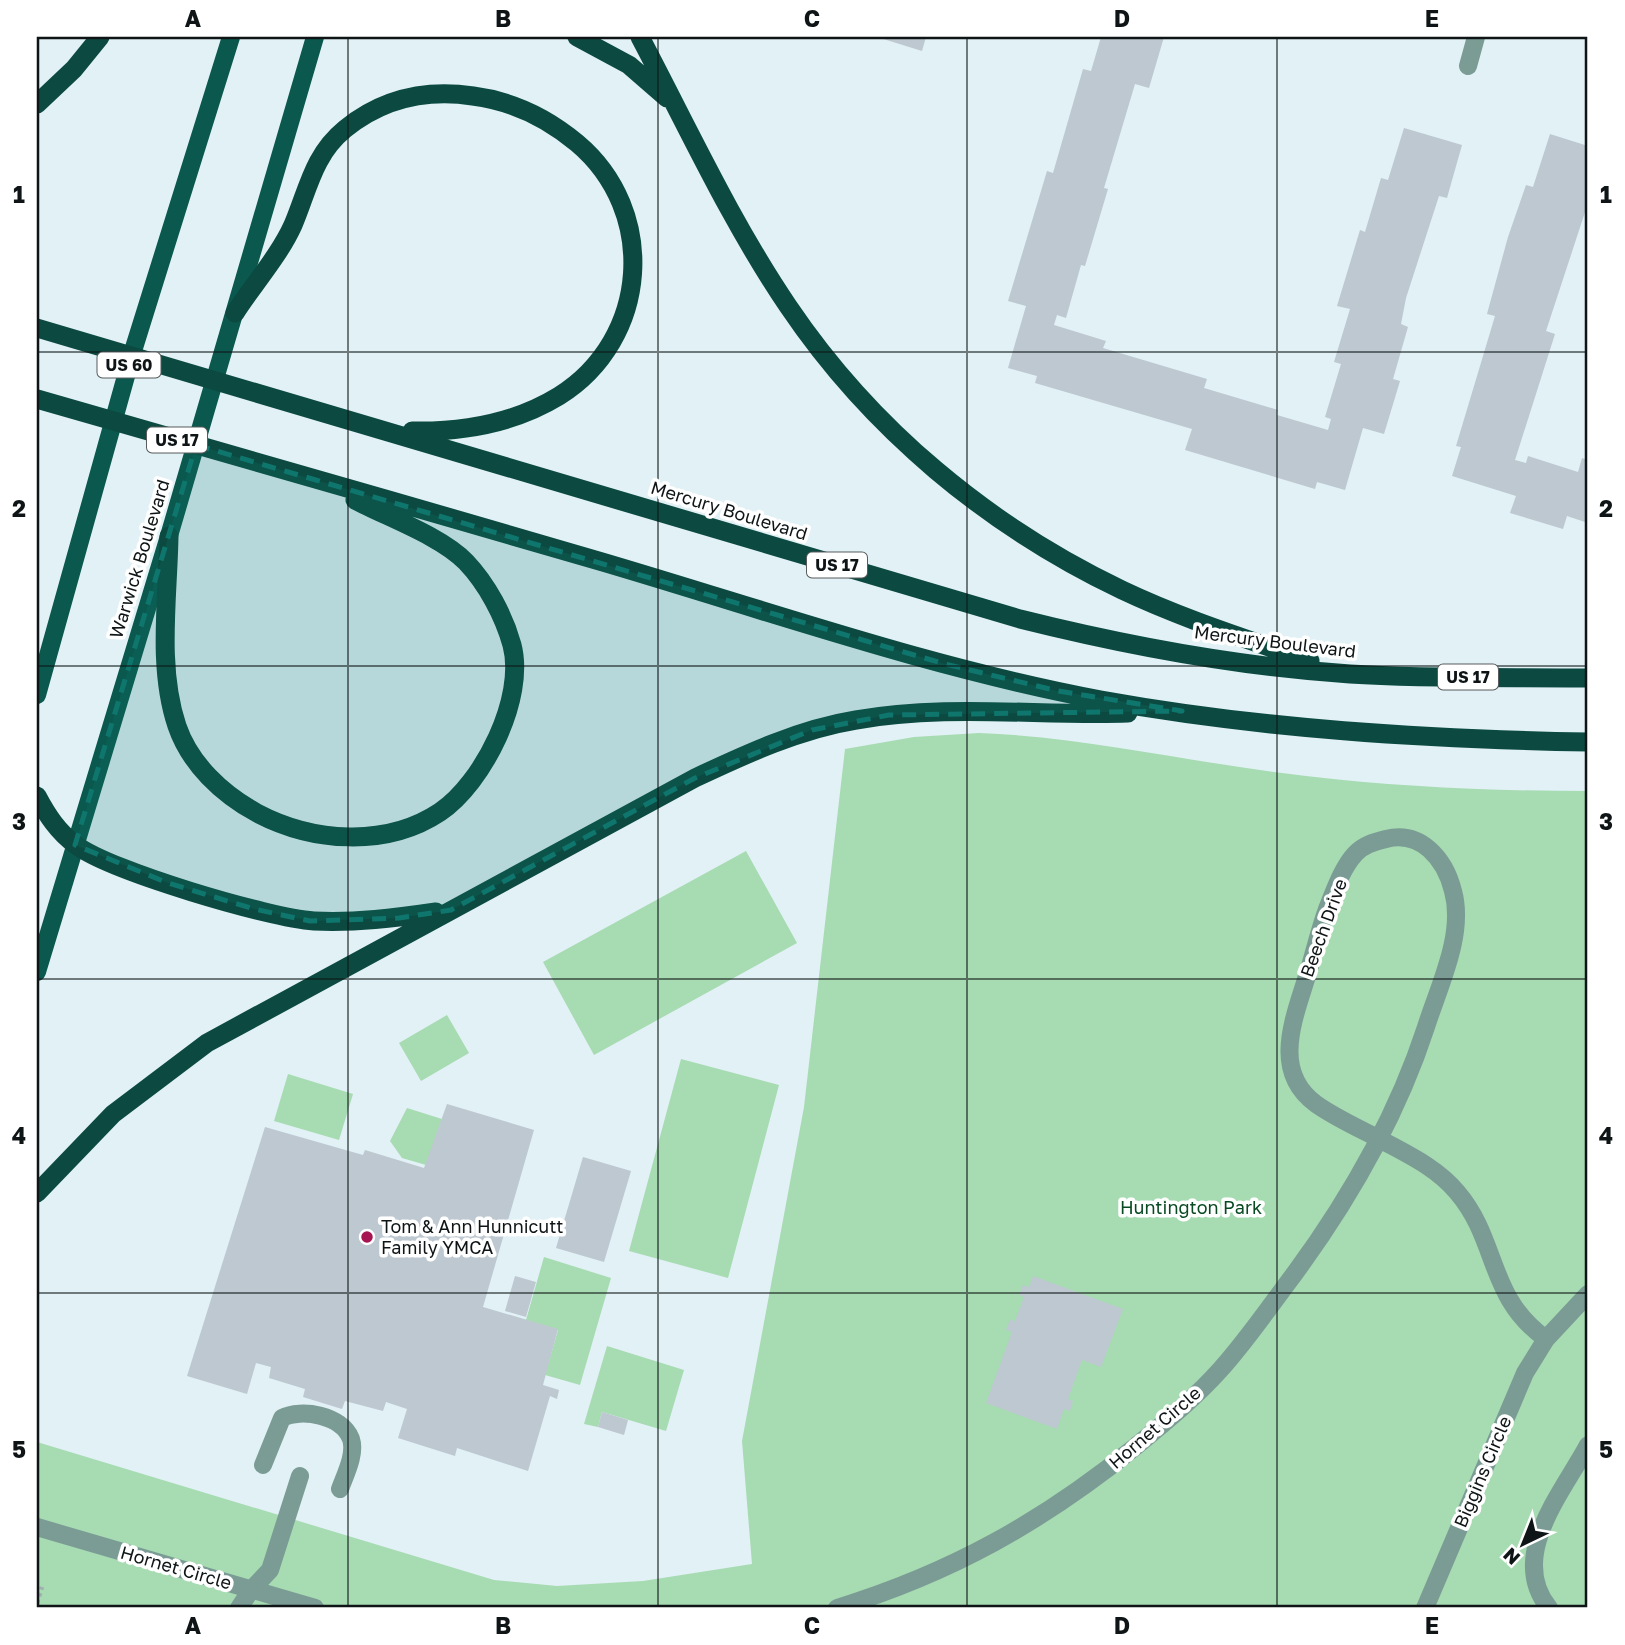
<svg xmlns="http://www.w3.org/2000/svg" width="1625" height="1645" viewBox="0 0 1625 1645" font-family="'Golos Text',sans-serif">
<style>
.green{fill:#a7dbb2}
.building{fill:#bdc8d1}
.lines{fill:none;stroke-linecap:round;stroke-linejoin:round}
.path{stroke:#a1aeb1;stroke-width:4.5;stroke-dasharray:3.5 3.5;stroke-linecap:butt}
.service{stroke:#7b9c95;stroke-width:18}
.minor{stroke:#7b9c95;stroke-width:18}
.primary{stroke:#0a584e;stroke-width:18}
.trunk{stroke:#0c4a41;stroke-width:19}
.marked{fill:#0f766e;fill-opacity:0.2;stroke:#0f766e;stroke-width:5;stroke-dasharray:14 9;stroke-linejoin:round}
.grid{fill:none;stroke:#0f1516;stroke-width:2;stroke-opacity:0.55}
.poi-dot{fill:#a61452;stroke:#fff;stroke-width:2.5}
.labels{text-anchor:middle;stroke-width:7;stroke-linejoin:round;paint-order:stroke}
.shield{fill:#fff;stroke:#575b5c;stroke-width:2}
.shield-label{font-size:16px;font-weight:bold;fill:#0f1516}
.street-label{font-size:18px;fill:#0f1516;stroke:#fff}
.park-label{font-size:18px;fill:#094a23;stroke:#fff}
.poi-label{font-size:18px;fill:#0f1516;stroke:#fff;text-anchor:start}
.neatline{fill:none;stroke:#0f1516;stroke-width:2.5}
.grid-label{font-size:23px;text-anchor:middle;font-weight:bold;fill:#0f1516}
</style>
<rect width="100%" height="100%" fill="#e1f1f5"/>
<path class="green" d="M979,733C1089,737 1197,764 1306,776C1399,787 1495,791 1588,791V1608H37V1442L494,1580L557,1586L643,1581L752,1564L742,1441L804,1107L845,749L914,737Z
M746,851L797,943L594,1055L543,962Z
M447,1015L469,1053L421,1081L399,1043Z
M681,1059L779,1085L728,1278L629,1251Z
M288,1074L353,1094L339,1140L274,1121Z
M407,1108L442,1119L426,1165L402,1158L390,1141Z
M544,1257L611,1278L580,1385L545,1375L558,1330L526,1320Z
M607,1346L684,1370L666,1431L602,1412L598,1427L584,1424Z"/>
<path class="building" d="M877,37H926L922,51Z
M1101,37H1164L1149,88L1135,84L1104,188L1108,189L1085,266L1081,265L1066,318L1057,315L1054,325L1106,341L1103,348L1207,379L1204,388L1278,410L1277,415L1328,430L1331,419L1325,417L1341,364L1334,362L1350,309L1337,306L1360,230L1365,232L1381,178L1388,180L1404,128L1462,145L1447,198L1439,196L1406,298L1401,324L1408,327L1393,379L1400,381L1384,434L1363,428L1345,490L1317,482L1315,489L1185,450L1192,429L1035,383L1037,376L1008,368L1026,306L1008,301L1047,171L1053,173L1083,69L1091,71Z
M1550,134L1588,146V203L1546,331L1555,334L1515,460L1526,463L1528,456L1578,472L1582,458L1588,460V523L1567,516L1563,529L1510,513L1516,496L1452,476L1461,447L1456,446L1495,316L1487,314L1508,237L1526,185L1533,187Z
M447,1104L534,1130L483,1307L558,1329L543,1385L559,1390L557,1399L550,1396L528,1471L457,1448L455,1456L398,1438L407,1409L386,1402L383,1411L345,1401L342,1409L303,1397L305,1389L269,1378L271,1367L256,1363L247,1394L187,1376L265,1127L363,1155L365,1150L424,1168Z
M583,1157L631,1171L604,1262L556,1248Z
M515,1276L536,1282L526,1317L505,1311Z
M1033,1276L1123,1309L1101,1367L1082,1360L1068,1399L1073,1401L1070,1411L1064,1409L1057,1429L986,1403L1012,1332L1006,1330L1010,1320L1015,1321L1024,1297L1019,1295L1023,1285L1029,1287Z
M602,1412L628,1420L624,1435L598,1427Z"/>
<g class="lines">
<path class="path" d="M37,1603L42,1587"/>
<path class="service" d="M263,1465L282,1418C301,1408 342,1415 351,1439C356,1454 345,1475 340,1489
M239,1608L251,1590L270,1570L300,1476
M1549,1608C1507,1556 1563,1492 1588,1445"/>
<path class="minor" d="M1468,66L1476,37
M37,1527L315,1608
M837,1608C951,1573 1042,1522 1135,1447C1164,1423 1194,1399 1220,1370C1247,1340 1270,1306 1295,1273C1350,1198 1397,1116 1426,1027C1439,986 1465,934 1453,891C1445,859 1421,830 1386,839C1374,842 1363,845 1355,854C1342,868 1334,892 1327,909C1319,931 1314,954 1307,976C1294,1019 1271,1071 1316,1104C1337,1119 1363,1130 1385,1142C1411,1156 1438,1169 1457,1192C1499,1241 1487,1297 1546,1339
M1425,1608L1525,1373L1546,1339L1588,1294"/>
<path class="primary" d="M37,695L133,351L231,37
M37,972L169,536L315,37"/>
<path class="trunk" d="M577,37L629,65L667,98
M640,37C687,126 731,222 788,306C871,429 988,526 1122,590C1183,619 1247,639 1310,661
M37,104L74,69L100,37
M235,313C253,285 279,256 293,225C308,190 313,155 345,129C382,99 426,89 473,96C512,101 547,118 577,143C658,211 650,339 559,396C515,423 463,432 412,431
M37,328L1020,619C1124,645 1243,667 1350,674C1429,679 1509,677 1588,678
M37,399C224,453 412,506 599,561C766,610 930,668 1101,700C1262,729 1425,739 1588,742
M169,536C168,597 157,667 177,726C190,764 222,794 257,813C312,842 386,848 440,812C483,783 526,698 512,645C504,616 487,584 466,562C441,536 387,517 355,500
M37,796C47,815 58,832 76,845C110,871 269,918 314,921C355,923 395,918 436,912
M37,1193L113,1114L207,1043L695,778C746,754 800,729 856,720C945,704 1038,716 1128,713"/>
</g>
<path class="marked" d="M196,445L945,664L1058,691L1182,711L889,715L812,730L695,778L451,910L399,918L310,921L254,909L168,883L75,845Z"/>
<path class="grid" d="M348,37V1608M658,37V1608M967,37V1608M1277,37V1608M37,352H1588M37,666H1588M37,979H1588M37,1293H1588"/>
<circle class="poi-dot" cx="367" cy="1237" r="7"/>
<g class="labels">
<g class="shield">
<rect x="97.5" y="352.5" width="63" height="25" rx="5"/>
<rect x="147" y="427.5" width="60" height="25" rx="5"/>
<rect x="807" y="552.5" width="60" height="25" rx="5"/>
<rect x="1438" y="664.5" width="60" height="25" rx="5"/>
</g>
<g class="shield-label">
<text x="129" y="371">US 60</text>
<text x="177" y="446">US 17</text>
<text x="837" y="571">US 17</text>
<text x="1468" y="683">US 17</text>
</g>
<g class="street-label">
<text transform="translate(729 511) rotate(17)" y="6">Mercury Boulevard</text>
<text transform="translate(140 559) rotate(-73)" y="6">Warwick Boulevard</text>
<text transform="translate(1275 642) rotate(7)" y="6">Mercury Boulevard</text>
<text transform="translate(1324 928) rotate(-70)" y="6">Beech Drive</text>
<text transform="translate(1155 1428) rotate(-41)" y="6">Hornet Circle</text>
<text transform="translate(1483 1472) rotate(-67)" y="6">Biggins Circle</text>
<text transform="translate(176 1568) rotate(16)" y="6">Hornet Circle</text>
</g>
<g class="park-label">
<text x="1191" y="1214">Huntington Park</text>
</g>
<g class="poi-label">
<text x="381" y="1233">Tom &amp; Ann Hunnicutt<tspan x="381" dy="21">Family YMCA</tspan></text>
</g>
</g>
<rect width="1625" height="1645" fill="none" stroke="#ffffff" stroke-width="77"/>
<g transform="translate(1523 1544) rotate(223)" stroke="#ffffff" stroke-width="5" paint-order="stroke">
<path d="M0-5L12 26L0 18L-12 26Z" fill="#0f1516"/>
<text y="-10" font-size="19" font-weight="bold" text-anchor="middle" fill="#0f1516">N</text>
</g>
<rect x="38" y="38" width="1548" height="1568" class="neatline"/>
<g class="grid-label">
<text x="193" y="27">A</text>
<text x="503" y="27">B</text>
<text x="812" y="27">C</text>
<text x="1122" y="27">D</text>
<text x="1432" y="27">E</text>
<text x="19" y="203">1</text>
<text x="1606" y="203">1</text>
<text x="19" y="517">2</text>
<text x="1606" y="517">2</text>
<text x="19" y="830">3</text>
<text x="1606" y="830">3</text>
<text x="19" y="1144">4</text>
<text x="1606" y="1144">4</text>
<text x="19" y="1458">5</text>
<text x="1606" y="1458">5</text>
<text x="193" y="1634">A</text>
<text x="503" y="1634">B</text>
<text x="812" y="1634">C</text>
<text x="1122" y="1634">D</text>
<text x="1432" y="1634">E</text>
</g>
</svg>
